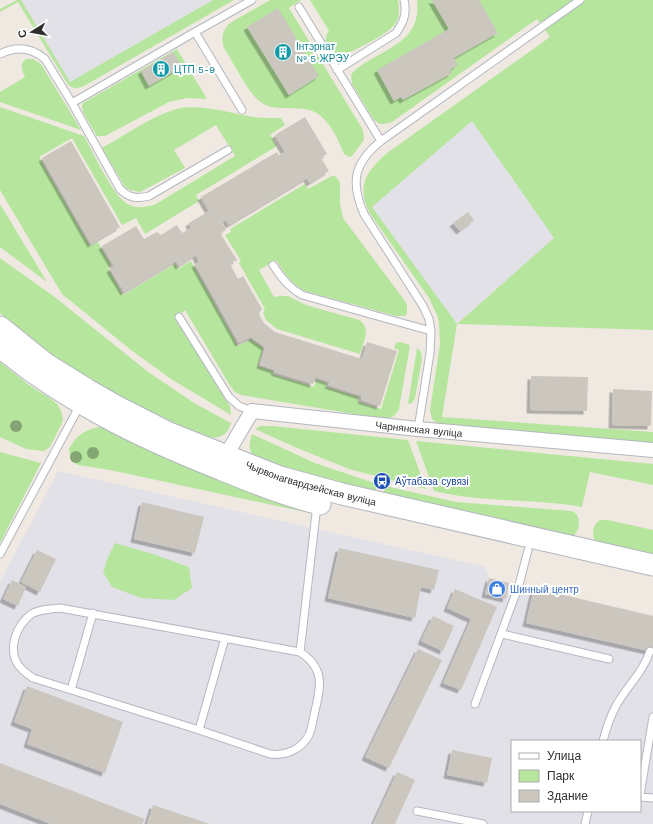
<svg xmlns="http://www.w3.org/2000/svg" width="653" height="824" viewBox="0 0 653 824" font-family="'Work Sans',sans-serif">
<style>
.industrial{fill:#e3e1e8;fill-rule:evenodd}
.green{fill:#b6e59e;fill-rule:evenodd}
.building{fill:#cbc7bf;filter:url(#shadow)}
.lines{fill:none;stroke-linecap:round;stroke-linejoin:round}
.service-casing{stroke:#b4b7c1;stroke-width:9}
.minor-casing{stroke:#b4b7c1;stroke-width:16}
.secondary-casing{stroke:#b4b7c1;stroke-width:23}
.service{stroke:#fff;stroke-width:7}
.minor{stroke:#fff;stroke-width:14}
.secondary{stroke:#fff;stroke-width:21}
.tree{fill:#84a574}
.labels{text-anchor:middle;stroke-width:4;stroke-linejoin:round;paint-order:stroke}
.culture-label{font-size:10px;fill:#0d838f;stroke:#fff;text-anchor:start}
.street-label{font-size:10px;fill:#2e2e2e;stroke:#fff}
.transit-label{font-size:10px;fill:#164399;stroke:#fff;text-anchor:start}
.shop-label{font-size:10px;fill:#366cbe;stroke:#fff;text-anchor:start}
</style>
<defs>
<filter id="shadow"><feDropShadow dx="-3.5" dy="3.5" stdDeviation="0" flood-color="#0004"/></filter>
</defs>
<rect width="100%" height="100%" fill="#efe9e1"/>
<path class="industrial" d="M21,0H213L70,83Z
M472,121L555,238L456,324L372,207Z
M58,471L482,566L486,569L489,578L653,616V824H0V582ZM512,741H640V811H512Z"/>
<path class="green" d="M17,0H21L70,82L213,0H234L84,86C77,89 71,89 67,83L18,2L0,12V9Z
M270,0H301L289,8L363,130L364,140L352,156L349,157L344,154C338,138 327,115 310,110C303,108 295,109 288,108C279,108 270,108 262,103C248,94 234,63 224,48C221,38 222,31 230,23Z
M310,0H398C399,7 400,15 397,21C391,34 357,48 345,55L337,57C327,52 322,40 329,31Z
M417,0H653V330L457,324L442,417L653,432V443L438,424L432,419L430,410L440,344L439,324L437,315L429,298L369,212C356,185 367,171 387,153L550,37L537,19L392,122L384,124H380L374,120L352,84L351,75C356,68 363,64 370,60C396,45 421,36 417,0ZM472,121L554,238L457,324L372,207Z
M177,49L207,99L187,98L169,102L105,136H97L83,112L82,106L83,103Z
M26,59H33L41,64L81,130L0,102V92L25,77C22,70 19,64 26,59Z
M0,107L84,136C93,152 113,197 129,205C138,209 147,207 156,204L235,156L216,125L174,150L185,168L140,192L130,190L125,187L102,148C124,136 158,112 181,108C203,105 227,112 248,116C259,118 270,118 281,118L285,125L270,135L277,146L196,195L199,201L145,234L136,218L122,225L72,138L39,157L90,246L98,242L111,265L108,268L123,295L175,264L178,269L191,261L238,346L251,339L263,348L258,366L273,371L272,374L314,387L316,380L327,383L326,387L359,397L358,402L381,409L399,350L394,348L396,343L400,342L410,345L399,409C395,416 392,418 384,419L241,395L235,392L229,384L185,310L176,317L227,402L230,406L231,415L171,379L131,350L62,294L0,190Z
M332,176H335L340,182V203L343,218L405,301L407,305V314L404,316H396L305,291C291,284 284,273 276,260L259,270L274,297L279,296H288L306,305L359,320C372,328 363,343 360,354L277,329L266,320L263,313L265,309L239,263L241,261L225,235L231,232L230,229L305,184L308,189Z
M0,204L47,282L0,247Z
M0,258L56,298L147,371L194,403L231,423C228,434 221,439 209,437C181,426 153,414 125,400C80,377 38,347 0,313Z
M417,348L421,352L422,359L415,398L412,403L408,404Z
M0,362L29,385L51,399L58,405L61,411L63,419L61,425L50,447L44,451L26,449L0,437Z
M260,426H272L408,440L426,489L349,469L297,448L255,429Z
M100,427L305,512L110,470L78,465L71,461L69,449C76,436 85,429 100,427Z
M252,434L315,463L377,484L375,494L328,484L254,457C247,449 250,442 252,434Z
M416,441L653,464V485L590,472L582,507C533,498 482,503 434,491Z
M0,452L41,463L0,543Z
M385,486L456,502L571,511C583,514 580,531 572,538L383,495Z
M600,520H608L653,530V556L597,543C591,536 592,525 600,520Z
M115,543L153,554L189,567L192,588L174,600L141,598L112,587L103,572L108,557Z"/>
<path class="building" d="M432,0H479L498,33L454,58L458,65L450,70L452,73L403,100L401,97L394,101L377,70L449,29Z
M278,8L319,76L289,95L247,27Z
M173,52L182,67L149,86L141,71Z
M305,117L327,154L321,158L329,171L310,183L307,178L229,225L226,220L222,223L226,230L220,233L237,260L230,264L238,279L243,276L262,309L259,314L264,323L275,332L362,359L367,342L397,351L380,406L361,400L362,396L328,385L330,382L315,377L313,384L274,372L275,370L260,365L265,347L251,337L239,343L195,264L199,262L196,255L179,266L176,261L124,292L110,269L114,266L102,246L136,226L144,239L157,232L161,235L177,225L182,233L191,228L189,223L209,211L201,197L277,152L278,155L285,152L275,135Z
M71,141L120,227L91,244L42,158Z
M468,212L474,220L460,231L453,223Z
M531,376L588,377L587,411L530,410Z
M613,389L652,391L651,426L612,425Z
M142,502L204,517L195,553L134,539Z
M339,548L439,570L434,590L421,587L415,618L328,598Z
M37,550L56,559L40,592L21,582Z
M489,578L509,583L506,599L485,594Z
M12,580L26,587L18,606L3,599Z
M534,588L653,616V652L526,623Z
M455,589L497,607L461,690L443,683L471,619L447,608Z
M433,616L454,626L443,651L421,641Z
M418,649L442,660L389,768L365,757Z
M27,686L123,722L105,773L27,744L32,729L14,722Z
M452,750L492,758L487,783L447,775Z
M0,763L145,819L142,824H51L0,804Z
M397,772L415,780L395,824H373Z
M153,805L210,824H147Z"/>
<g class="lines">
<g class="service-casing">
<path id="service" d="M299,7L381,141
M0,54C16,46 31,47 45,59L72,103L120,189C129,198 137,199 149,196L228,150
M337,70L396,33C404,22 407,13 404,0
M72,103L195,32
M242,110L195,32L252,0
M273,265C281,278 289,288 302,295L431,331
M179,317L229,397L239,406L252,411
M418,429L430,353L431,331L429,319L423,306L364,214C350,182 354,163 381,141L580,0
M0,554L80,405
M60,608L300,652C325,668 321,686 315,711C313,719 312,728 309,735C301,750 285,756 270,754L199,730L33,678C27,674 21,670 17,663C8,647 17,626 30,615C38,609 50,609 60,608Z
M502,634L609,659
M300,652L317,505
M71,690L93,613
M475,704L519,585L528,550
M199,730L225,638
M603,741C606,729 610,717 616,706C626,687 643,673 650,651
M640,795L653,717
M640,797L653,798
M417,811L483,824
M585,824L588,811"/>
</g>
<g class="minor-casing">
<g id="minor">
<path id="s1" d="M222,462L252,411L418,429L653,450"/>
</g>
</g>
<g class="secondary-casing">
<g id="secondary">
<path id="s2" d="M0,327L46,364L88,390L116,406L169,433L280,477L342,494L653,565"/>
<path d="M0,347C65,401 141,438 220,469C252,482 286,496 320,504"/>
</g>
</g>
<use href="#service" class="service"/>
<use href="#minor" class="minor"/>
<use href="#secondary" class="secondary"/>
</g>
<g class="tree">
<circle cx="16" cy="426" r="6"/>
<circle cx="93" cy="453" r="6"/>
<circle cx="76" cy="457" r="6"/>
</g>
<defs>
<g id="building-disc" transform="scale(0.9)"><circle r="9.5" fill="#0f9aa8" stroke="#fff"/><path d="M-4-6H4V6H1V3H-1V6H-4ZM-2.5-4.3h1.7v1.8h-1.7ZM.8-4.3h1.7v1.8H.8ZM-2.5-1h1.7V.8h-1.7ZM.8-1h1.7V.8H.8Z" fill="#fff"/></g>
<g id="bus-disc" transform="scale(0.9)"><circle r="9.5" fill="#1a4fb4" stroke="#fff"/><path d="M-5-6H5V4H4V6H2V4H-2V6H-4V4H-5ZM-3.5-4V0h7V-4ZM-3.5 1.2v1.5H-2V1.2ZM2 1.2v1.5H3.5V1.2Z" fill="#fff"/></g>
<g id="shop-disc" transform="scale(0.9)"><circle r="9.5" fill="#3f7fe0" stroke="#fff"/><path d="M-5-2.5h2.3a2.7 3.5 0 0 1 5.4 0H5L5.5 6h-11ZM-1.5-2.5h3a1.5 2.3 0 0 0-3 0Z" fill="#fff"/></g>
</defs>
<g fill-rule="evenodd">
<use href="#building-disc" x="283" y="52"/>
<use href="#building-disc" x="161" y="69"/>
<use href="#bus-disc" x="382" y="481"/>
<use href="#shop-disc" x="497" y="589"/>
</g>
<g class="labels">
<g class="culture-label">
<text x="296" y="50">Інтэрнат<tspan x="296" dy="12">№ 5 ЖРЭУ</tspan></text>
<text x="174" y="73">ЦТП 5-9</text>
</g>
<g class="street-label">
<text dy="4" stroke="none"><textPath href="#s1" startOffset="227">Чарнянская вуліца</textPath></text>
<text dy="4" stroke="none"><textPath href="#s2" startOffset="351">Чырвонагвардзейская вуліца</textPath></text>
</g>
<g class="transit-label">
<text x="395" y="485">Аўтабаза сувязі</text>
</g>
<g class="shop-label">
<text x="510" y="593">Шинный центр</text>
</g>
</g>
<rect x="511" y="740" width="130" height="72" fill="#ffffff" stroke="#ababab"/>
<rect x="519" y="753" width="20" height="6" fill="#ffffff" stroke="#ababab"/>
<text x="547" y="760" font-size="12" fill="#2e2e2e">Улица</text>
<rect x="519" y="770" width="20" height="12" fill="#b6e59e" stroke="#ababab"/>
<text x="547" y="780" font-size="12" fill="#2e2e2e">Парк</text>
<rect x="519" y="790" width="20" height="12" fill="#cbc7bf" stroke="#ababab"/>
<text x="547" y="800" font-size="12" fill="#2e2e2e">Здание</text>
<g transform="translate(32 32) rotate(259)" stroke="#ffffff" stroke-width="3" paint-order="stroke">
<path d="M0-3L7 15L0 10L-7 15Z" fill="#2e2e2e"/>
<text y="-6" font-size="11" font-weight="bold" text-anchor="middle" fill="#2e2e2e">С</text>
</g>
</svg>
